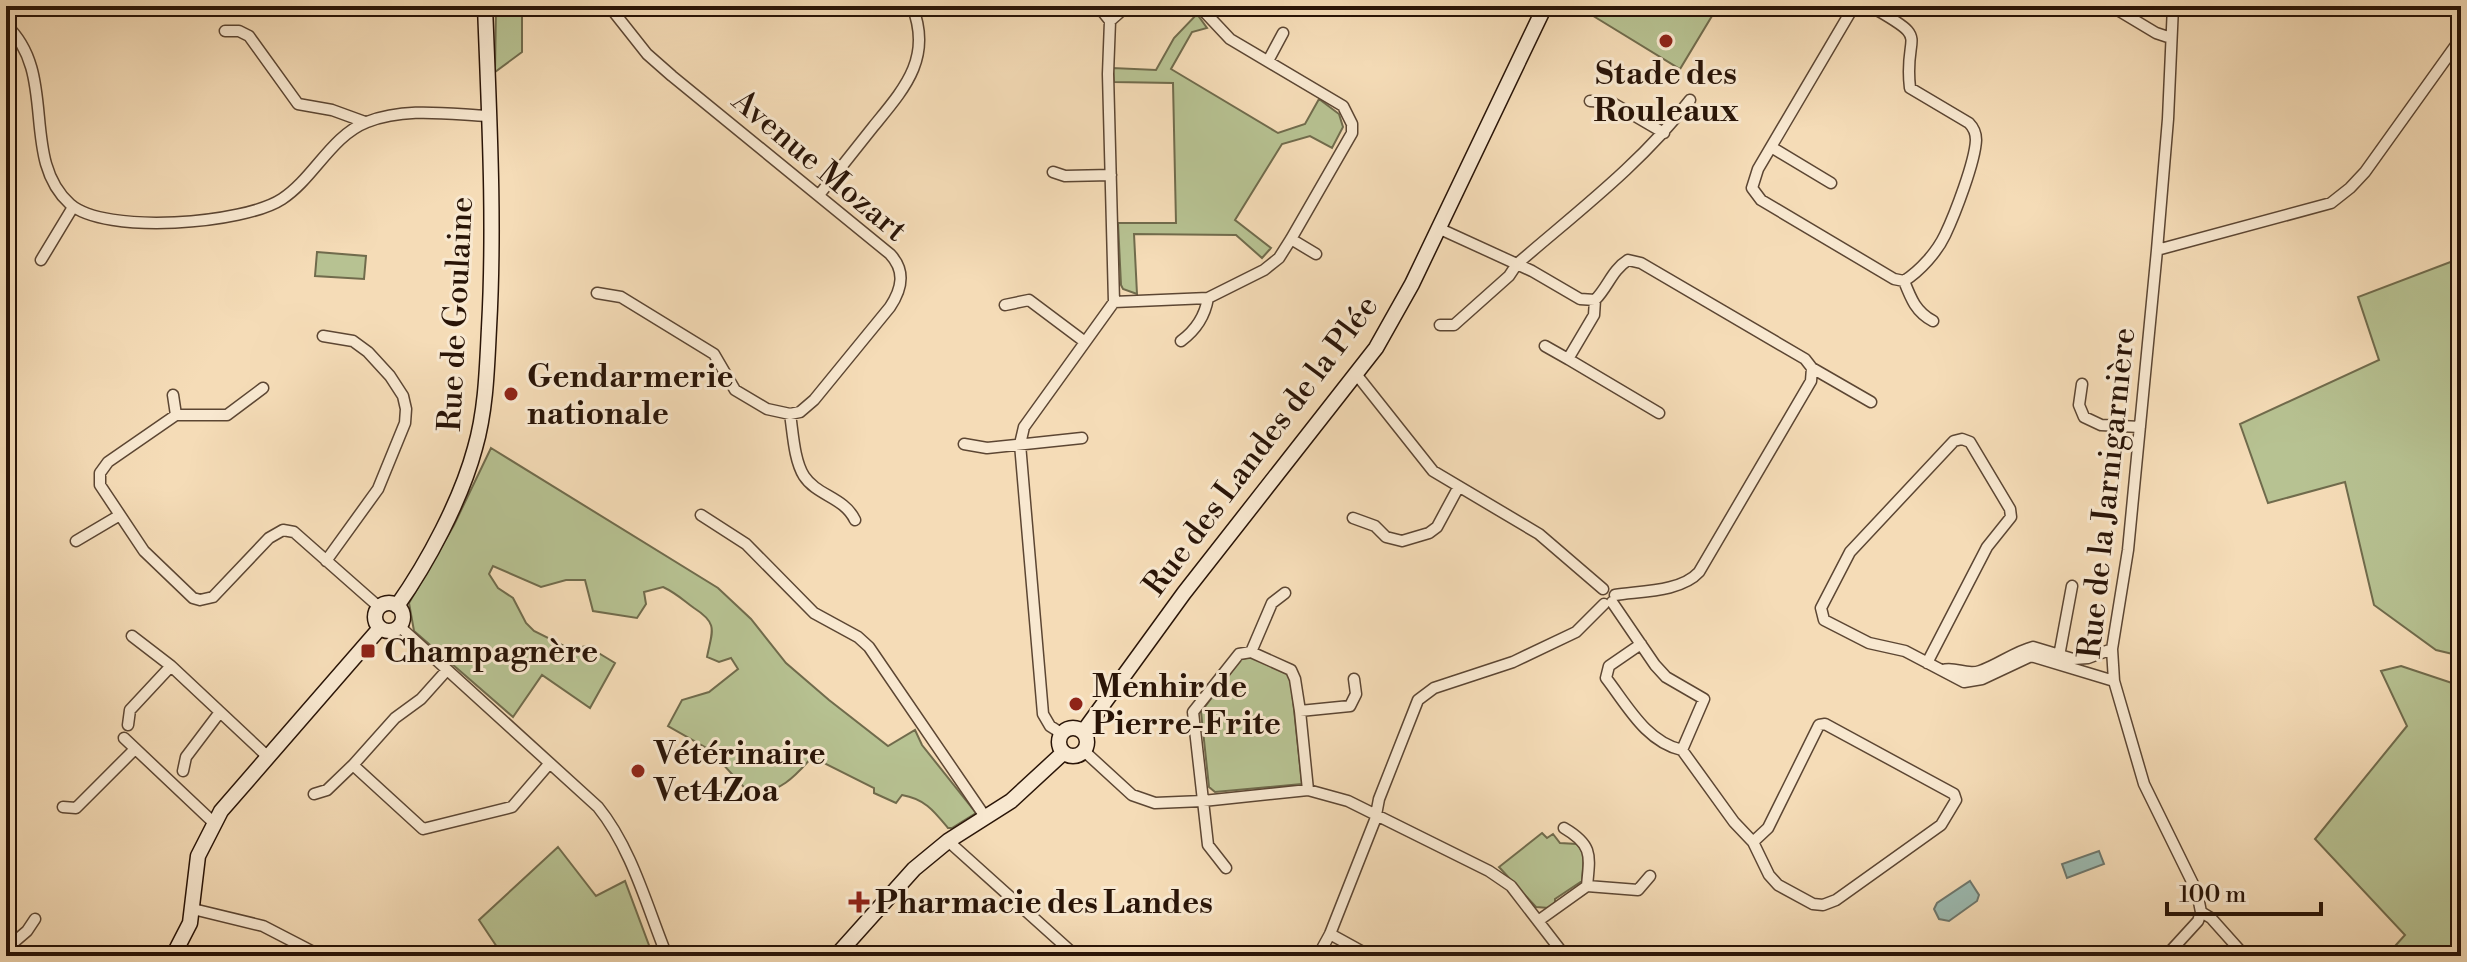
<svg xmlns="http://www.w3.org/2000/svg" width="2467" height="962" viewBox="0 0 2467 962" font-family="'Libre Bodoni',serif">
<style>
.green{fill:#b7c292;stroke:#706b4c;stroke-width:2}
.water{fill:#9cbbb2;stroke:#6e786e;stroke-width:2}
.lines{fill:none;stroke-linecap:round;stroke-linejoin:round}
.street-casing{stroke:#5c4633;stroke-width:13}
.secondary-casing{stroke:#291407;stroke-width:17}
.street{stroke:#f8e8d0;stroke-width:10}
.secondary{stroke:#f8e8d0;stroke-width:14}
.poi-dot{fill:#8f2418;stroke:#f8e8d0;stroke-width:3}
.labels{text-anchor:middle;stroke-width:6;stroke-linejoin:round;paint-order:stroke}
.poi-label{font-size:32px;font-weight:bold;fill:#291407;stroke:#f8e8d0;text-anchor:start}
.street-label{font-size:32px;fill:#291407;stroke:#f8e8d0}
</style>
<rect width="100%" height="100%" fill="#f5dcb7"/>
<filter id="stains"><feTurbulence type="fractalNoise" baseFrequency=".0025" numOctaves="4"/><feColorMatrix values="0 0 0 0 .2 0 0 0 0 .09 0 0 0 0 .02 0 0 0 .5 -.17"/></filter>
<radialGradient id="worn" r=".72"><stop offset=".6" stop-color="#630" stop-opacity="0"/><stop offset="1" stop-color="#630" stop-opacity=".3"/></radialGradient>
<path class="green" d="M496,6H522V52L495,72Z
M1595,6H1718L1680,69L1590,14Z
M1197,14L1207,28L1192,32L1171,69L1278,133L1305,124L1319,99L1339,114L1343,127L1332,148L1310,136L1282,144L1235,220L1271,248L1262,258L1236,235L1134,234L1137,294L1123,289L1121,285L1118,223H1176L1173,83L1114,82L1113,68L1156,70L1174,38Z
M317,252L366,256L364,279L315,276Z
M2461,258V656L2436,650L2374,605L2345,482L2268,503L2240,424L2379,360L2358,297Z
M491,448L718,588L751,619L786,663L829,700L888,746L915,730L922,745L976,813L952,828H948C934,811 925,799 902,795L896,803L874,793V788L812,757C794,778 780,792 751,795L710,750L668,726L682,700L709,692L738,669L731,658L719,662L707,657C712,631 719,624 694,608C683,600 676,593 663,587L644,592L646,604L637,618L593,611L585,580H566L541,587L493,566L489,574L498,588L513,598L526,623L534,631L570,649L587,646L615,663L590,708L542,675L513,717L414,631L409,603L454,525Z
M1252,657L1290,672L1302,784L1215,792L1209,787L1201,712L1241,659Z
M2401,666L2461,686V956H2386L2405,935L2315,839L2407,726L2381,671Z
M1542,833L1547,838L1553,834L1560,843L1577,844L1584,854L1582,881L1555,899V903L1549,908L1536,907L1499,867Z
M558,847L596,896L625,881L653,956H503L479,920Z"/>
<path class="water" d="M2099,851L2104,864L2067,878L2062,864Z
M1970,881L1979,895L1977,901L1949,921L1939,919L1934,909L1937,903Z"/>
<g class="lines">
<g class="street-casing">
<path id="street" d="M1854,6L1758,169L1752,188L1761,200L1894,279L1904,281C1920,271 1937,252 1945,235C1955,214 1975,162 1976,140C1976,133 1974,128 1969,123L1910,88C1903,30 1934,42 1870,6
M2111,6L2156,33L2171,38
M1110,21L1127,6
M6,25C59,74 19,158 70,204C105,235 244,224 282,199C314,178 331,136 367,122C406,107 447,114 488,116
M225,31H239L249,36L298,104L332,110L365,122
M1268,61L1283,33
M1590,101L1611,102L1664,133
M1771,147L1831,183
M1053,172L1065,176L1111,175
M819,195C837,172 855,150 873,127C904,89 933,58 912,6
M1438,228L1532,271L1580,299L1595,300C1608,287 1612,270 1628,260L1641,263L1805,359L1812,368L1811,381L1699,572C1681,592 1640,591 1615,595
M1291,239L1316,254
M2157,250L2331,203L2350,188L2365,172L2461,38
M41,260L73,207
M1904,281C1911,299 1916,312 1933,321
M597,293L621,297L714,354L735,390L767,409L790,414L800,412L814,400L890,307C902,289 906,271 890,254L672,76L647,54L609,6
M1595,300L1594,315L1568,359L1659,413
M1114,302L1208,298L1264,270L1279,258L1291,239L1352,133V124L1343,106L1230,39L1199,6
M1005,305L1029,300L1085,342
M1440,325H1454L1509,276L1517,264C1577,212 1641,164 1690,100
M323,336L353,341L368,352L390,376L403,396L406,409L405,423L378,489L326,561
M1181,341C1196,330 1205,316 1208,298
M1545,346L1568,359
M1812,368L1871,402
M1356,374L1433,471L1539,534L1603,589
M2082,384L2079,405L2084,417L2101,425L2140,427
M263,388L227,415H176L108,462L100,473V485L144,551L193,598L200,600L213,597L269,538L283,530L294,532L379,607
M173,395L176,415
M790,414C793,433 794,460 804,476C817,496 844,497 855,520
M964,444L987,448L1082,438
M701,515L746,544L814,613L858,637L869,647L986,818
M1353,518L1375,526L1386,537L1402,541L1429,533L1437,527L1458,488
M76,541L120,515
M1612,602L1655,665L1666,677L1704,699L1682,750L1734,822L1753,842L1769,875L1778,885L1813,904L1823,905L1836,900L1941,825L1956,800L1954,794L1825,724L1819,725L1768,828L1753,842
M399,626L598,807C632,849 647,907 667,956
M132,636L171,666L267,756
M1641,644L1609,666L1606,678C1627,705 1646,742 1682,750
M1251,652L1272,603L1285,593
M2059,656L2072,586
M1927,663L1987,547L2011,517L2010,509L1970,442L1962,439L1954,441L1850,552L1821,608L1824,620L1869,643L1905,651L1964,682L1982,679L2031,656L2114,681
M447,670L421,699L395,718L353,765L423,829L512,807L549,764
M1943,670C1955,666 1966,676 1980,671C1998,665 2014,652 2033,647L2073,659L2088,658L2112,649
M1300,711L1350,706L1356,694L1354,679
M128,725L130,710L171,666
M1061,733L1050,726L1043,714L1020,444L1024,427L1114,302L1108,74L1110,21L1098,6
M124,738L214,823
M1084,751L1132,795L1155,803L1203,801L1308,790L1348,801L1489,871L1511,886L1565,956
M183,771L186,757L220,712
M314,794L327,790L353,765
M63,807L76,808L135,749
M1564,828C1593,845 1590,855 1587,886
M948,841L1076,956
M1226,868L1208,845L1193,712L1239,654L1251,652L1291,670L1295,679L1300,711L1308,790
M193,909L263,926L321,956
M2201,912L2211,918L2245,956
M1538,921L1587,886L1638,890L1650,876
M1330,934L1370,956
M6,949L27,931L35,919
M1318,956L1330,934L1375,820L1379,799L1418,700L1434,688L1513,662L1576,632L1604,604
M2049,956L2059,952L2074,956
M2166,956L2198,921L2201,912L2197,892L2144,784L2114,681L2112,649L2128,550L2157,250L2168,119L2173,6"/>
</g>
<g class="secondary-casing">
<path id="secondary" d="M375 617a14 14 0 1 1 28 0a14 14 0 1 1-28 0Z
M397,606C428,562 461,500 475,448C486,410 487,368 489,328C495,221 489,113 485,6
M1059 742a14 14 0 1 1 28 0a14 14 0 1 1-28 0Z
M1083,732L1184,593L1376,348L1412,284L1545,6
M173,956L190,923L198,856L221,811L380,628
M836,956L914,869L948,841L1011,801L1063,753"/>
</g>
<use href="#street" class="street"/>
<use href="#secondary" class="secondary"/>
</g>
<g class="poi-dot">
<circle cx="1666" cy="41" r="8"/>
<circle cx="511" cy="394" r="8"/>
<rect x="360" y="643" width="16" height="16" rx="4"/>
<circle cx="1076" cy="704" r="8"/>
<circle cx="638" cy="771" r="8"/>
<path d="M855 890h8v8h8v8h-8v8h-8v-8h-8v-8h8z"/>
</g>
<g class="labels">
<g class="poi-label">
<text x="1666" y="84" text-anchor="middle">Stade des<tspan x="1666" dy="37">Rouleaux</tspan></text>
<text x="527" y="387">Gendarmerie<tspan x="527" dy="37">nationale</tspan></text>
<text x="384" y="662">Champagnère</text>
<text x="1092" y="697">Menhir de<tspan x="1092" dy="37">Pierre-Frite</tspan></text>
<text x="654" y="764">Vétérinaire<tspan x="654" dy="37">Vet4Zoa</tspan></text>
<text x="875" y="913">Pharmacie des Landes</text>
</g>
<g class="street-label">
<text transform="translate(820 165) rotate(40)" y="11">Avenue Mozart</text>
<text transform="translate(455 314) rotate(-87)" y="11">Rue de Goulaine</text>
<text transform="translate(1260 445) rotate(-53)" y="11">Rue des Landes de la Plée</text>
<text transform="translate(2106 493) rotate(-84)" y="11">Rue de la Jarnigarnière</text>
</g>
</g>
<rect width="2467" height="962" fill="none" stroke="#f5dcb7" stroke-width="32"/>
<rect x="8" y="8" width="2451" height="946" fill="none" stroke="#291407" stroke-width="4"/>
<rect x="16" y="16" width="2435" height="930" fill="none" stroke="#291407" stroke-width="2"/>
<path d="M2167 902v12h154v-12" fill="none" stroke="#291407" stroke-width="4"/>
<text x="2179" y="902" font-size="24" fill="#291407" stroke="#f8e8d0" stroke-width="6" paint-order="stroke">100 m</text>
<rect width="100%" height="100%" filter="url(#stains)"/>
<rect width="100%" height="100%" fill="url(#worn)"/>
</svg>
